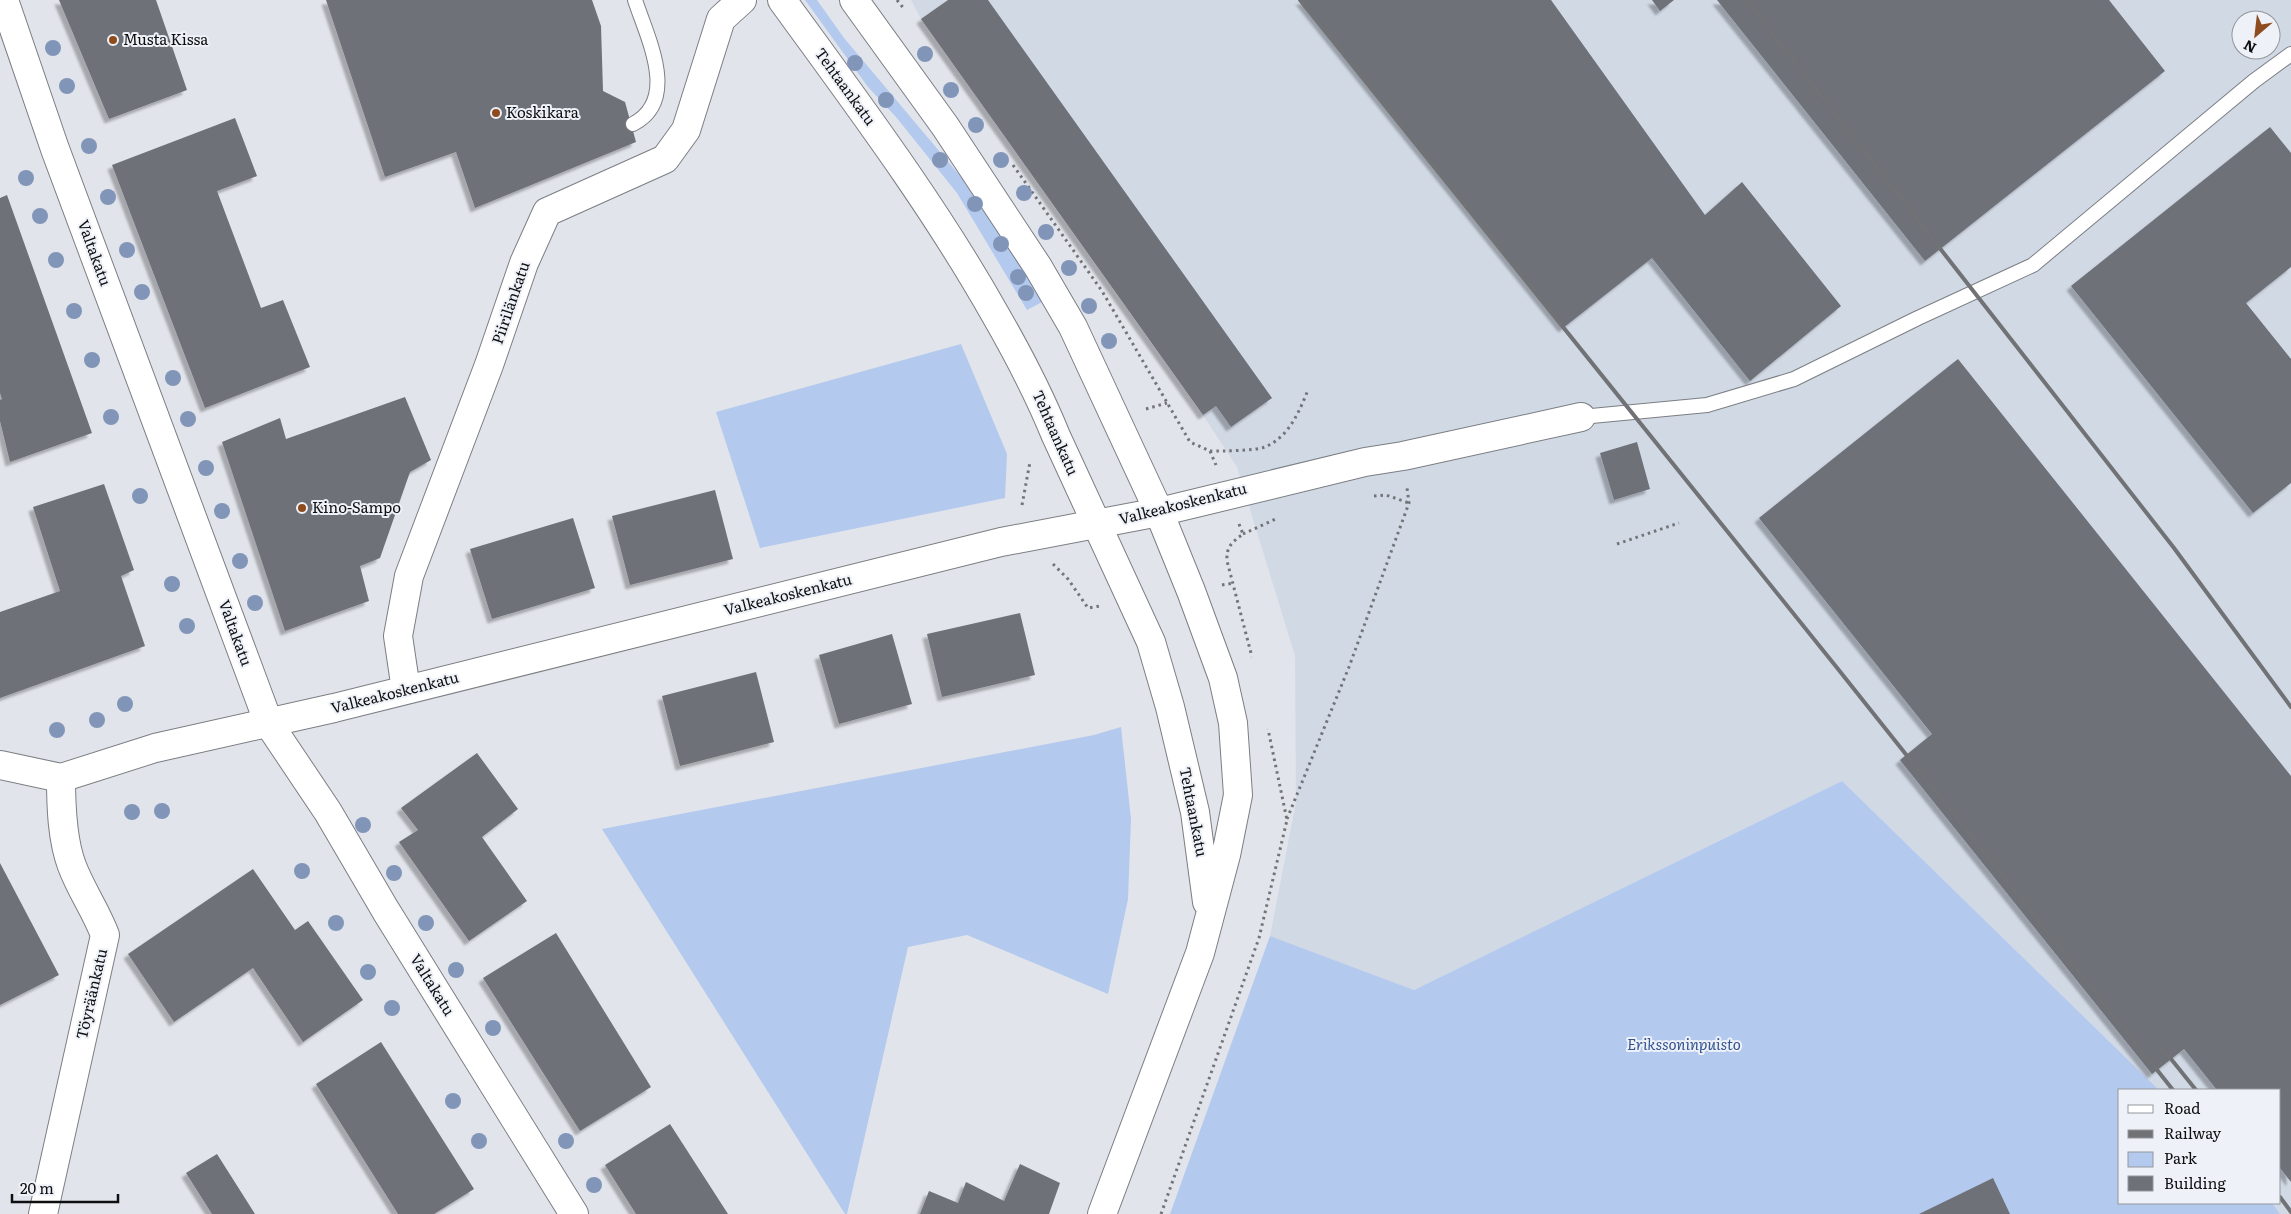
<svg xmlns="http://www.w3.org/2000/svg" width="2291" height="1214" viewBox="0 0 2291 1214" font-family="Literata,serif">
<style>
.built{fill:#d1d9e5;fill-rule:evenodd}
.green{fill:#b4c9ee}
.building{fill:#6e7177;filter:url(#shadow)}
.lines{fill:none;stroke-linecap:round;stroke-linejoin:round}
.service-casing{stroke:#7b7e83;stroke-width:16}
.minor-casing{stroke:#7b7e83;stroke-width:30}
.secondary-casing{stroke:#7b7e83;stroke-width:30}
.path{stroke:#727477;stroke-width:3;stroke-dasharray:2.5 4;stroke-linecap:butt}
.service{stroke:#fff;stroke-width:14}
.minor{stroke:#fff;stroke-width:28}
.secondary{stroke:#fff;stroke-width:28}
.rail{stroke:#707276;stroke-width:4}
.tree{fill:#8195b8}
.poi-dot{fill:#8e4b1d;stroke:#eef2f8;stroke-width:2}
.labels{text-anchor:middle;stroke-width:4;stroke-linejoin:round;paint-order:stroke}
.poi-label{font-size:15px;fill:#0e0f11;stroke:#eef2f8;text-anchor:start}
.street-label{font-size:15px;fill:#0e0f11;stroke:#eef2f8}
.park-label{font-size:15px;font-style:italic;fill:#325490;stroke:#eef2f8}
</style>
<defs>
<filter id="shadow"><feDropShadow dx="-4.5" dy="4.5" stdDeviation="1" flood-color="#0004"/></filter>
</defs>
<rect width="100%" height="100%" fill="#e1e4ea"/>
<path class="built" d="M911,0H2291V1214H2280L2272,1203H2280V1090H2159L1842,781L1414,990L1270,936L1296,802L1295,656L1237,467L1203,415L921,19ZM2241,20H2271V50H2241Z"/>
<path class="green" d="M805,0H817L844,38L982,202L1044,301L1027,310L957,193L896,117L868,87Z
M961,344L1007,454L1005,498L760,548L716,412Z
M1121,727L1131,819L1128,899L1108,994L967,935L908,947L847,1214H845L602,829L1094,735Z
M1842,781L2159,1090H2120V1203H2272L2280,1214H1170L1270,936L1414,990Z"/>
<path class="building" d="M59,0H156L187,90L109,119Z
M326,0H592L601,26L603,91L625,102L636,142L475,208L456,152L385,177Z
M948,0H988L1272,398L1231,427L1216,406L1203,415L921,19Z
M1300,0H1551L1705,215L1742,182L1841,306L1750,381L1652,258L1563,328Z
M1652,0H1674L1660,11Z
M1717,0H2109L2165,71L1925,261Z
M235,118L257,176L217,191L261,308L283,300L310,367L205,408L112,165Z
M2270,127L2291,153V267L2246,303L2291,359V483L2253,513L2071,286Z
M7,195L92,433L10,462L0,421V400L2,399L0,393V198Z
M1958,359L2291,776V1182L2280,1168V1090H2217L2184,1049L2152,1074L1900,760L1932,734L1759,518Z
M405,397L431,460L410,472L380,558L360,566L369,601L285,631L222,442L280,418L286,439Z
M1637,442L1650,489L1614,500L1600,453Z
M104,484L134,570L121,576L145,646L0,698V612L60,591L33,507Z
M715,490L733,559L630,585L612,516Z
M573,518L595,588L492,619L470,549Z
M1020,613L1035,675L942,697L927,634Z
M892,634L912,704L839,724L819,655Z
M756,672L774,742L680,766L662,696Z
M477,753L518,809L482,837L527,901L469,941L399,842L418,830L401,808Z
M0,863L59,975L0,1005Z
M253,869L295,930L308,921L363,1000L303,1042L253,968L174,1022L128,954Z
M556,933L651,1087L580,1131L483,978Z
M381,1042L474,1189L434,1214H398L316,1084Z
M670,1124L728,1214H636L605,1165Z
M217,1154L255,1214H212L186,1173Z
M1020,1164L1060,1183L1049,1214H920L929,1191L958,1203L966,1182L1004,1201Z
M1993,1178L2010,1214H1919Z"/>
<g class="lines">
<g class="service-casing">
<path id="service" d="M633,124C680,100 647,37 635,0
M1581,417L1707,405L1794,379L1918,318L2033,265L2254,81L2291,54"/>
</g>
<g class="minor-casing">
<path id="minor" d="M4,0L55,149L269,724L328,812L386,911L574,1214
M406,690L398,636L409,576L489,365L524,263L547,212L665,159L686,130L721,19L742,0
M0,765L61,778L155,748L334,708L1001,542L1159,512L1365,462L1403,456L1581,417
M43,1214L105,935C96,911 81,890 72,866C62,840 61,806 61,778"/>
</g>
<g class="secondary-casing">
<path id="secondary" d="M782,0C856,102 933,204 995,314C1018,354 1039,394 1056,436L1151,642L1170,707L1195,812L1207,902
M854,0L945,126L1038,267L1073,327L1159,512L1191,591L1223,678L1233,723L1238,795L1226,855L1200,953L1102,1214"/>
</g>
<path class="path" d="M897,0L905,10
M1013,165L1102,291L1190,442L1210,451L1216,465
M1146,409L1167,403
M1210,451C1222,451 1255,451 1265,447C1289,437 1299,412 1308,390
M1374,496L1386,495L1409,503
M1022,505L1030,462
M1239,524L1243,534C1232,542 1226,547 1227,561L1252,657
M1243,534L1278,518
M1617,544L1679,523
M1053,564L1068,579L1088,608L1100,606
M1222,585L1234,583
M1287,819L1349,667L1409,503L1407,488
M1161,1214L1259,938L1287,820L1268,729"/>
<use href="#service" class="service"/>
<use href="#minor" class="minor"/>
<use href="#secondary" class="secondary"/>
<path class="rail" d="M1300,0L1838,669L2173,1090
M1746,0L2174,548L2291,707
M2159,1044L2196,1090
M2280,1197L2291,1212"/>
</g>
<g class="tree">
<circle cx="53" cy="48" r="8"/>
<circle cx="925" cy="54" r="8"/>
<circle cx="855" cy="63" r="8"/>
<circle cx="67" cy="86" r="8"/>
<circle cx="951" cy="90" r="8"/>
<circle cx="886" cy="100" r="8"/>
<circle cx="976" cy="125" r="8"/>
<circle cx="89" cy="146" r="8"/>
<circle cx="940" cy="160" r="8"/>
<circle cx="1001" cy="160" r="8"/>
<circle cx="26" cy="178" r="8"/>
<circle cx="1024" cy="193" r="8"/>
<circle cx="108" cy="197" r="8"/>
<circle cx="975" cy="204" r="8"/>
<circle cx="40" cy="216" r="8"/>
<circle cx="1046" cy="232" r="8"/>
<circle cx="1001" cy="244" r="8"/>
<circle cx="127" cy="250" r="8"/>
<circle cx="56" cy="260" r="8"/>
<circle cx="1069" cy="268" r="8"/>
<circle cx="1018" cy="277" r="8"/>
<circle cx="142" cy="292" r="8"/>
<circle cx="1026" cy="293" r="8"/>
<circle cx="1089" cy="306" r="8"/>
<circle cx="74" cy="311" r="8"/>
<circle cx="1109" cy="341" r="8"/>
<circle cx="92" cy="360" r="8"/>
<circle cx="173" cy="378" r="8"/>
<circle cx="111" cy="417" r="8"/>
<circle cx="188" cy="419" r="8"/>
<circle cx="206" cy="468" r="8"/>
<circle cx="140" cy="496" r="8"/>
<circle cx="222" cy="511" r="8"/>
<circle cx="240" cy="561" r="8"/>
<circle cx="172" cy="584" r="8"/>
<circle cx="255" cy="603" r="8"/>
<circle cx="187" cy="626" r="8"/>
<circle cx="125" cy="704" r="8"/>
<circle cx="97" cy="720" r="8"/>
<circle cx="57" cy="730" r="8"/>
<circle cx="162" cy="811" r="8"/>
<circle cx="132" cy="812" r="8"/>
<circle cx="363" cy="825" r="8"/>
<circle cx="302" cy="871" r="8"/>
<circle cx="394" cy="873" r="8"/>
<circle cx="336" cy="923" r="8"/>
<circle cx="426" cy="923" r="8"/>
<circle cx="456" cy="970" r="8"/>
<circle cx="368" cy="972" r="8"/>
<circle cx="392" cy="1008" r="8"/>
<circle cx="493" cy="1028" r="8"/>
<circle cx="453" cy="1101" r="8"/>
<circle cx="479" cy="1141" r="8"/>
<circle cx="566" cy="1141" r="8"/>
<circle cx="594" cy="1185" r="8"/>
</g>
<g class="poi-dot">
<circle cx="113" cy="40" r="5"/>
<circle cx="496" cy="113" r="5"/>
<circle cx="302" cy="508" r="5"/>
</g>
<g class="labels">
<g class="poi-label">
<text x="123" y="45">Musta Kissa</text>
<text x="506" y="118">Koskikara</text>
<text x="312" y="513">Kino-Sampo</text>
</g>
<g class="street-label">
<text transform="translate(845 87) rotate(54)" y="5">Tehtaankatu</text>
<text transform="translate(94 253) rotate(70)" y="5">Valtakatu</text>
<text transform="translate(511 303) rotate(-71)" y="5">Piirilänkatu</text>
<text transform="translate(1055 433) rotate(66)" y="5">Tehtaankatu</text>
<text transform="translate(1183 504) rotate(-14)" y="5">Valkeakoskenkatu</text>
<text transform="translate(788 595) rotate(-14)" y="5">Valkeakoskenkatu</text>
<text transform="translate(235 633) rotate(70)" y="5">Valtakatu</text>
<text transform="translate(395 693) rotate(-14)" y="5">Valkeakoskenkatu</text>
<text transform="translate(1193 812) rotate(79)" y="5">Tehtaankatu</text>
<text transform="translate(432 985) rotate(58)" y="5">Valtakatu</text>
<text transform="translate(92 994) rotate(-77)" y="5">Töyräänkatu</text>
</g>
<g class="park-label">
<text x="1684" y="1050">Erikssoninpuisto</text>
</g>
</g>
<rect x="2118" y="1089" width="162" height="115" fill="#eef2f8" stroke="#94979c"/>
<rect x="2128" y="1105" width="25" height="8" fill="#ffffff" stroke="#94979c"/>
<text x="2164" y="1114" font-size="15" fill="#0e0f11">Road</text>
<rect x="2128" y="1130" width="25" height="8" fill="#707276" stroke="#94979c"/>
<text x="2164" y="1139" font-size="15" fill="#0e0f11">Railway</text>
<rect x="2128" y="1152" width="25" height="15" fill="#b4c9ee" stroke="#94979c"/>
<text x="2164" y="1164" font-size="15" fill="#0e0f11">Park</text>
<rect x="2128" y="1176" width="25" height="15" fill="#6e7177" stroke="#94979c"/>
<text x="2164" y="1189" font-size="15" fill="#0e0f11">Building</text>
<g transform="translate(2256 35) rotate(208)"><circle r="24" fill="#eef2f8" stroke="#94979c"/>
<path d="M0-4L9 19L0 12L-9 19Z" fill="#8e4b1d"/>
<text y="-8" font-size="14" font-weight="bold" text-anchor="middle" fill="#0e0f11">N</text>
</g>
<path d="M12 1194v8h106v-8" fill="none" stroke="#0e0f11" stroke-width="2.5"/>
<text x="20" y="1194" font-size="15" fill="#0e0f11" stroke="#eef2f8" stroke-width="4" paint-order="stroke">20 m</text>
</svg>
